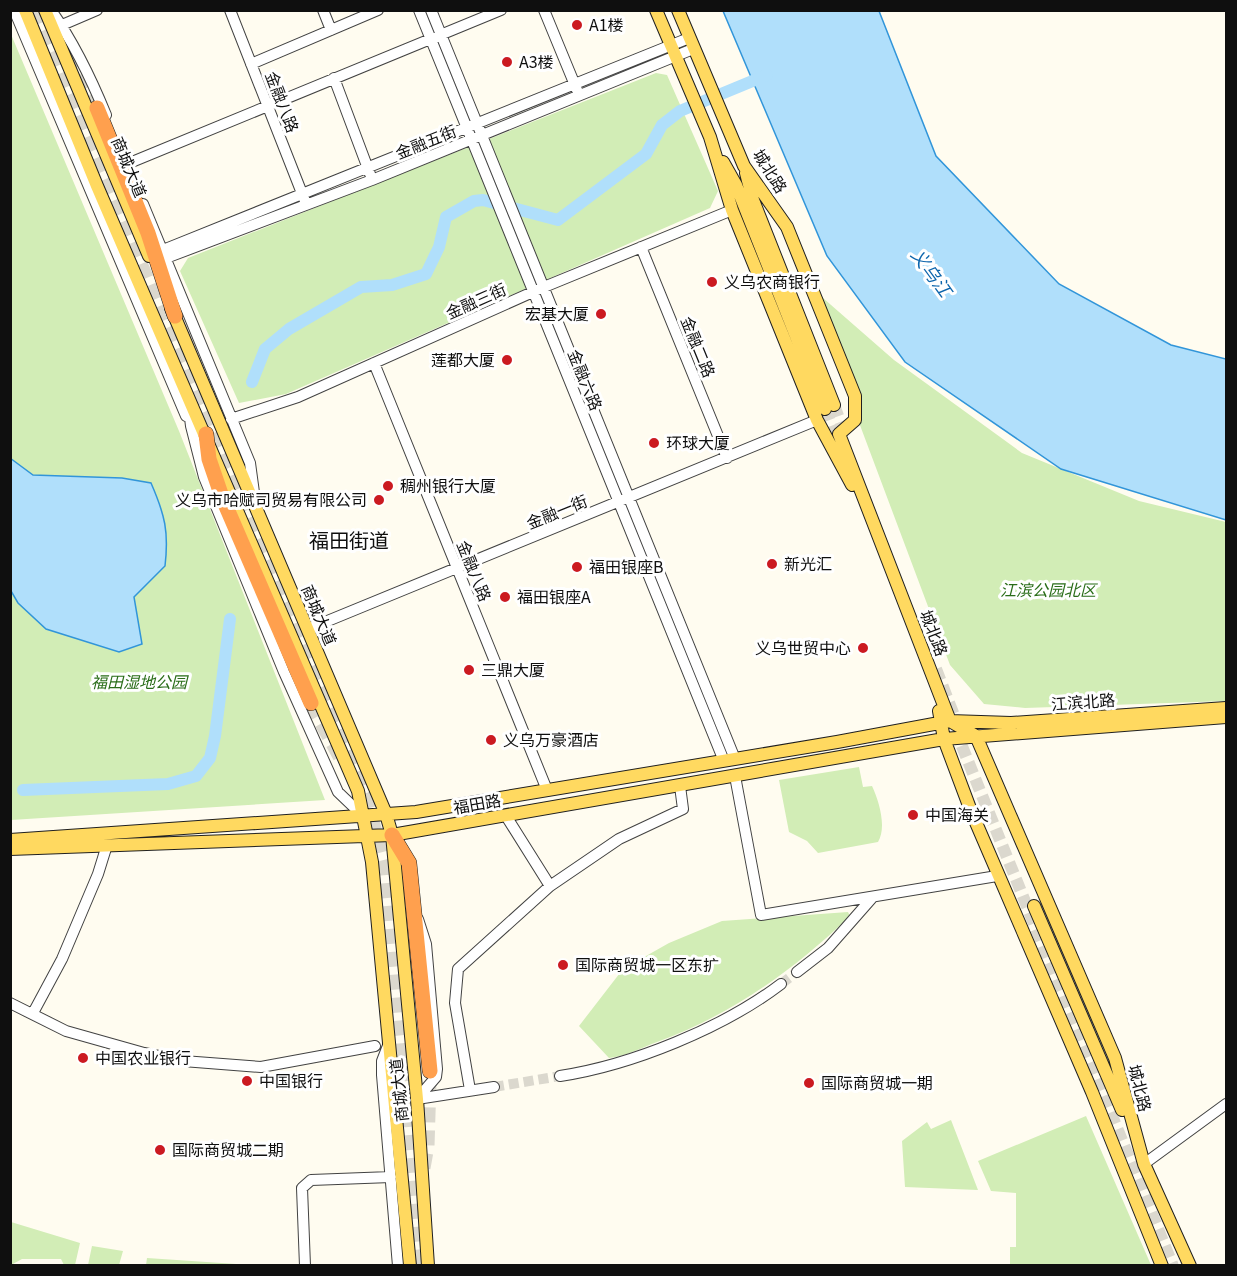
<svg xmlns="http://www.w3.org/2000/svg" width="1237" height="1276" viewBox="0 0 1237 1276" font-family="Georgia,'Noto Sans SC',serif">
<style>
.green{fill:#d2edb6}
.water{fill:#b0dffb;stroke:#3195d9;stroke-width:1.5}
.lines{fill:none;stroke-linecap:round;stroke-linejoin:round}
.river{stroke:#b0dffb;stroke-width:12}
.minor-tunnel{stroke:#dbd8ce;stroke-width:10;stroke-dasharray:10 5;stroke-linecap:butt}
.major-tunnel{stroke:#dbd8ce;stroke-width:12;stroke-dasharray:12 6;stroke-linecap:butt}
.highway-tunnel{stroke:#dbd8ce;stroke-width:15;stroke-dasharray:15 8;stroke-linecap:butt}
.minor-casing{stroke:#424242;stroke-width:12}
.major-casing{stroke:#202020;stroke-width:14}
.highway-casing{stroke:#202020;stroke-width:16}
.minor{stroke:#fff;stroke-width:10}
.major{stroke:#ffd960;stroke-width:12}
.highway{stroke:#ffa04e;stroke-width:15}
.poi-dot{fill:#cb1a21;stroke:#fff;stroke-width:2}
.labels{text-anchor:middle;stroke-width:6;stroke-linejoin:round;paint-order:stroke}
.poi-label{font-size:16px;fill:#0f0f0f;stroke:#fff;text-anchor:start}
.street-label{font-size:16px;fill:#0f0f0f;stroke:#fff}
.park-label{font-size:16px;font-style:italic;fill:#2a6d19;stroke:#fff}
.water-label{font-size:18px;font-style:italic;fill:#0c65ac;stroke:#fff}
.quarter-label{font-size:20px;fill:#0f0f0f;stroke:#fff}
</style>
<rect width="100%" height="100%" fill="#fffcf0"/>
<path class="green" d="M10,32L179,431L325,800L11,820Z
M656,73L667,75L718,191L710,208L286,394L239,403L180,271L188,258Z
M807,284L894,360L1022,453L1139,501L1226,522V701L1025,708L984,704L950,665Z
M859,767L863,787L872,786C879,801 887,827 878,842L818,853L807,841L789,832L779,780Z
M848,912L850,916C794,970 731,1015 657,1042C641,1048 626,1056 609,1058L579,1026L623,969L669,943L722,921Z
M1086,1116L1151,1265H1010V1247H1016V1193L991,1191L978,1161Z
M951,1120L978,1190L905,1187L902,1141L927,1122L931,1129Z
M11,1222L80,1243L75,1265H64L61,1259H22L11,1265Z
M92,1246L123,1251L119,1265H88Z
M147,1258L251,1265H146Z"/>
<path class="water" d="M723,11H879L936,156L1059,284L1171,345L1226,359V520L1061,469L905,362L827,256Z
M10,458L33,475L122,478L151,483C165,515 169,532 165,566L134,597L142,644L119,652L46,629L18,603L11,591Z"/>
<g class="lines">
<path class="river" d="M252,382L265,349L289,329L361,287L392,285L426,274L439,247L446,217L474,201L483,200L558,220L646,154L662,125L680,111L767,75
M23,790L168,784L196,776L210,758L215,736L230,619"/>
<path class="minor-tunnel" d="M781,984L797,972
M494,1087L560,1076"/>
<path class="major-tunnel" d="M834,405L846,437
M825,409L840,447
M936,669L960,731
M955,729L1173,1266"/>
<path class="highway-tunnel" d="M33,10L366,798L385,871L419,1266
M60,33L97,108
M311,703L341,758
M423,1168L427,1146L429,1082"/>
<g class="minor-casing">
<path id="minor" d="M14,10L186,416
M51,10C74,43 91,78 106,115
M230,10L305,201
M323,10L331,30
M419,10L724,761
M431,10L735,759
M544,10L577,90
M62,25L97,10
M251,64L378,10
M334,78L370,174
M127,164L501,10
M143,204L250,463L255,500
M641,247L727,458
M163,250L689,38
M166,258L372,180L693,49
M374,363L547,790
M188,402L191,426L204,477L284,672L338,792L362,815
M231,419L298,397L544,287L732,210
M308,629L817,420
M735,776L761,915L997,876
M506,816L550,886
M797,972L828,948L872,898
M10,1003L66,1031L144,1053L183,1061L261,1067L375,1046
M33,1013L62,959L98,874L107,845
M389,1043L382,1061V1075L398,1266
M560,1076C632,1065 723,1028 781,984
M470,1090L455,1003L458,969L550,886L619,839L683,809L680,786
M417,1099L436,1077L437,1069L426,944L418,919
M417,1099L494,1087
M1144,1164L1226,1104
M305,1266L302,1188L311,1180L391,1177"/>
</g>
<g class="major-casing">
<path id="major" d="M25,10L97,186L358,791L372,862L410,1266
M45,10L149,256
M656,10L710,137L732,210L817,420L852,485
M678,10L744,166L787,227L855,396V420L839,434L950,721L976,736L1115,1058L1144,1164L1190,1266
M723,162L736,185L825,409
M746,173L753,200L834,405
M171,308L386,814L392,835L417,1099L428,1266
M939,711L944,739L971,811L1092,1092L1162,1266
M10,840L416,812L837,742L950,721L1011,723L1226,708
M10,849L392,835L944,739L1226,717
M1034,906L1122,1110"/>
</g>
<g class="highway-casing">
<path id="highway" d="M97,108L148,233L175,316
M206,434L209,459L222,497L311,703
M392,835L409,863L430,1071"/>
</g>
<use href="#minor" class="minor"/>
<use href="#major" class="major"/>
<use href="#highway" class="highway"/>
</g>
<g class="poi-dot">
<circle cx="577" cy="25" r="6"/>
<circle cx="507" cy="62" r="6"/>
<circle cx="712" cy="282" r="6"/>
<circle cx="601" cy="314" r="6"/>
<circle cx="507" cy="360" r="6"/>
<circle cx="654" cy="443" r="6"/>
<circle cx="388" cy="486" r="6"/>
<circle cx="379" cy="500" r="6"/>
<circle cx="772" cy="564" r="6"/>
<circle cx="577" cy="567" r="6"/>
<circle cx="505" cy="597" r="6"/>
<circle cx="863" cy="648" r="6"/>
<circle cx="469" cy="670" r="6"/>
<circle cx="491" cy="740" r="6"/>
<circle cx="913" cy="815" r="6"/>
<circle cx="563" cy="965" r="6"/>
<circle cx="83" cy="1058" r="6"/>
<circle cx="247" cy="1081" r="6"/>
<circle cx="809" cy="1083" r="6"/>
<circle cx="160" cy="1150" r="6"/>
</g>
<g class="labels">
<g class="poi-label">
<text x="589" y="31">A1楼</text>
<text x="519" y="68">A3楼</text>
<text x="724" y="288">义乌农商银行</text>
<text x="589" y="320" text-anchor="end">宏基大厦</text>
<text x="495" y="366" text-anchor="end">莲都大厦</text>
<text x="666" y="449">环球大厦</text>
<text x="400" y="492">稠州银行大厦</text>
<text x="367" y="506" text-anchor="end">义乌市哈赋司贸易有限公司</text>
<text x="784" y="570">新光汇</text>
<text x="589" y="573">福田银座B</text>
<text x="517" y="603">福田银座A</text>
<text x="851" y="654" text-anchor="end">义乌世贸中心</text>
<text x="481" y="676">三鼎大厦</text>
<text x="503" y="746">义乌万豪酒店</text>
<text x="925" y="821">中国海关</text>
<text x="575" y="971">国际商贸城一区东扩</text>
<text x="95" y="1064">中国农业银行</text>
<text x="259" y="1087">中国银行</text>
<text x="821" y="1089">国际商贸城一期</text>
<text x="172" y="1156">国际商贸城二期</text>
</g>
<g class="street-label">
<text transform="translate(282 102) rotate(69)" y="6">金融八路</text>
<text transform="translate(426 142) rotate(-22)" y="6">金融五街</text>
<text transform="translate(129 167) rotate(67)" y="6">商城大道</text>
<text transform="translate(770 171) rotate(58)" y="6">城北路</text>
<text transform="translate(476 301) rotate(-24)" y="6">金融三街</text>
<text transform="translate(698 347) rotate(68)" y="6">金融二路</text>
<text transform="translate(585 380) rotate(68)" y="6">金融六路</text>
<text transform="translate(557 512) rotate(-22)" y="6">金融一街</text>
<text transform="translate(474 571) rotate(68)" y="6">金融八路</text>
<text transform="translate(319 615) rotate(67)" y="6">商城大道</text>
<text transform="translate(934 633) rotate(69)" y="6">城北路</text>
<text transform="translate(1083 702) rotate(-4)" y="6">江滨北路</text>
<text transform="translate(477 804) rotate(-10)" y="6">福田路</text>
<text transform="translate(1140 1088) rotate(76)" y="6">城北路</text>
<text transform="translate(399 1090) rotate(-96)" y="6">商城大道</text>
</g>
<g class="park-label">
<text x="1048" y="596">江滨公园北区</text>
<text x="139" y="688">福田湿地公园</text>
</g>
<g class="water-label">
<text transform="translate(931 273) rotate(54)" y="6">义乌江</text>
</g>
<g class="quarter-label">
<text x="349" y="548">福田街道</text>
</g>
</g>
<rect width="1237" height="1276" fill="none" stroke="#0f0f0f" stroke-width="24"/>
</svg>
